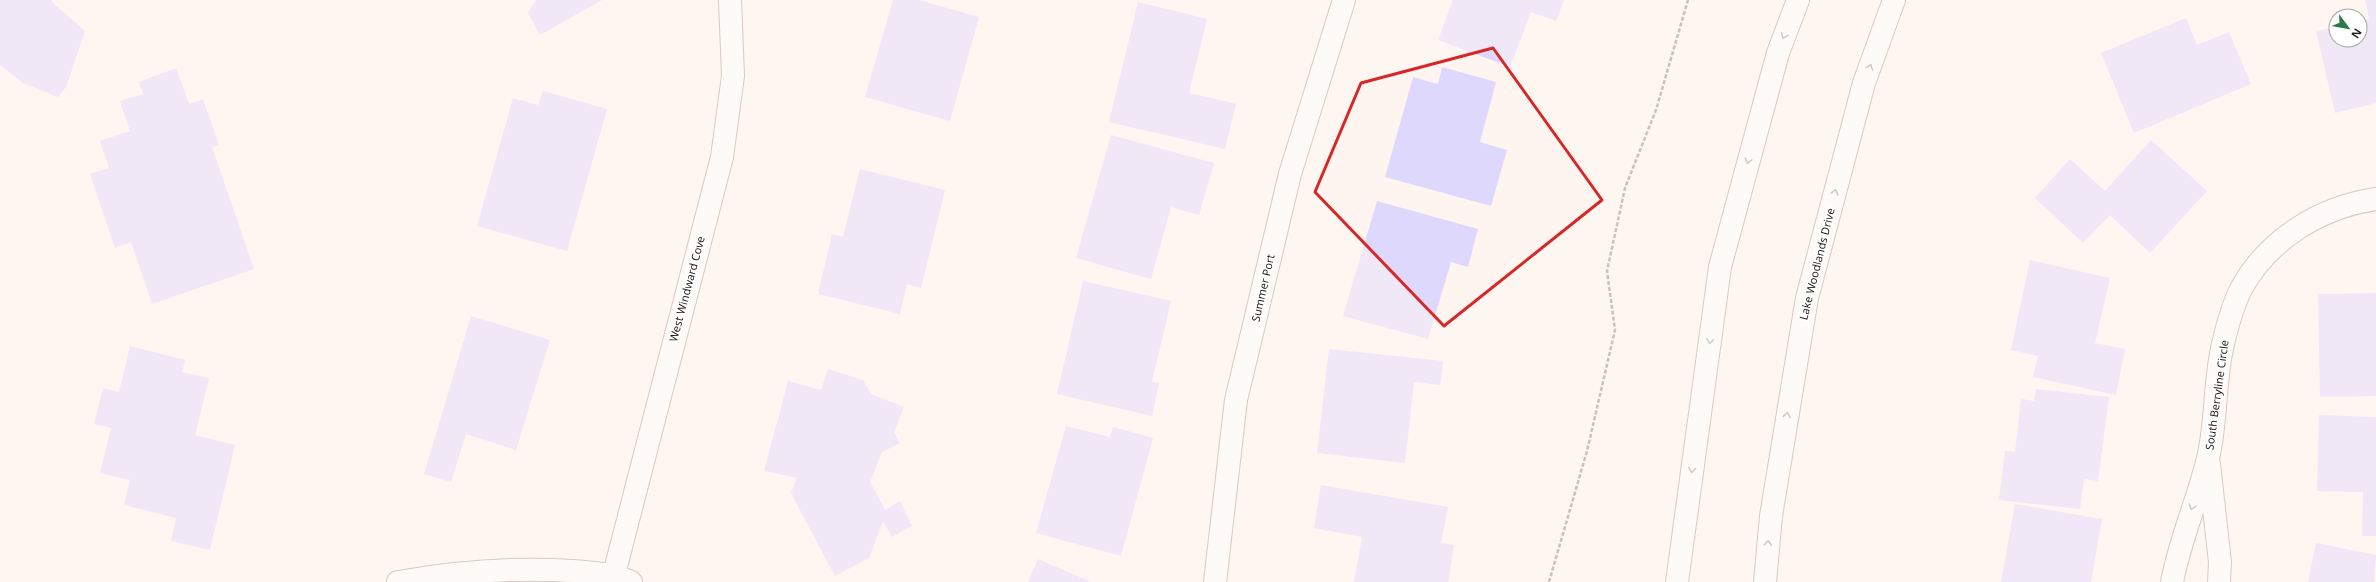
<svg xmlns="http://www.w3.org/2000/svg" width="2376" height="582" viewBox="0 0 2376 582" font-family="'Noto Sans',sans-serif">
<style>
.building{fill:#dfd8fd}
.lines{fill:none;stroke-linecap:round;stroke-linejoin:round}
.street-casing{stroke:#ab978b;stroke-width:24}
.secondary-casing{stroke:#ab978b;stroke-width:24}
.path{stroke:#8b837e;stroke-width:2.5;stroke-dasharray:4 2;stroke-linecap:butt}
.street{stroke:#fff;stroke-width:22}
.secondary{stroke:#fff;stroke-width:22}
.oneway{stroke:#9c9997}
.marked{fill:none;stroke:#d62828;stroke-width:3;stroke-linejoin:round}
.labels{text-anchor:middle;stroke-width:4;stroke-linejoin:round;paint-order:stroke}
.street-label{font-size:11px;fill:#231c17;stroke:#fff}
</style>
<rect width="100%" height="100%" fill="#fef5f0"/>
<path class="building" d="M0,0H52V2L85,31L66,87L58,97L23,83L0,65Z
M536,0H602L540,35L528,13Z
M893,0H919L979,17L950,121L865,97Z
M1453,0H1564L1556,21L1531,12L1510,67L1438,40Z
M2365,0H2376V103L2335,113L2316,31L2336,27V40H2360V21L2369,19Z
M1138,2L1207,19L1189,93L1236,104L1225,149L1109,122Z
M2186,18L2197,45L2229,32L2251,84L2134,133L2101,53Z
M1442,67L1496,82L1480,142L1507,150L1491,206L1385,177L1413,77L1438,84Z
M176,68L189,104L203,99L219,145L212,147L254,269L152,304L131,242L115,248L90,174L109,168L100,141L130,131L120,101L143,94L139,82Z
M543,91L607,109L567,251L477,226L513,98L538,105Z
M1111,135L1214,163L1199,215L1171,207L1151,279L1076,258Z
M2151,140L2207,191L2150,253L2110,215L2083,243L2035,198L2070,159L2105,191Z
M860,169L945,190L921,288L907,284L900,314L818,294L832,234L843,237Z
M1377,201L1478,229L1468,267L1451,262L1428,339L1343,316Z
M2030,260L2110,278L2095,343L2125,349L2116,395L2033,377L2038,356L2011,350Z
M1083,281L1171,301L1152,382L1159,383L1152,416L1057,394Z
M2376,293V396L2320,397L2318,294Z
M471,316L550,340L516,450L466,434L451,482L424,474Z
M130,346L185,360L182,372L209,378L195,435L235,445L210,550L171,541L176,518L124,505L130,480L100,473L111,428L94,424L103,388L119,392Z
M1329,349L1443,361L1440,385L1414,382L1405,463L1317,453Z
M828,369L863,380L871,394L904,407L894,432L900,443L882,452L870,482L885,510L900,501L912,526L892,537L883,521L869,558L835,576L791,493L797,478L764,471L788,381L821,390Z
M2036,389L2109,397L2098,481L2084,479L2080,509L1999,500L2005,451L2015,452L2021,399L2034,401Z
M2319,415L2376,417V536H2362L2363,492L2317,491Z
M1066,426L1110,437L1113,427L1153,438L1121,556L1036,533Z
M1321,485L1448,507L1441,543L1454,545L1448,582H1354L1362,537L1314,528Z
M2015,504L2102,519L2091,582H2001Z
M2316,543L2376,555L2374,582H2308Z
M1038,559L1091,582H1028Z"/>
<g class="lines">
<g class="street-casing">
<path id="street" d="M2209,464L2220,562L2219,582
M614,574L722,157L733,76L730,0
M398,582C456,572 513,567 572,571C594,573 611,573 631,582
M1215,582L1236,400L1290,174L1344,0
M2172,582C2180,539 2198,500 2208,458C2217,421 2214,381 2223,344C2227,327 2233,305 2241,289C2268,239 2321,207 2376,199"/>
</g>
<g class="secondary-casing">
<path id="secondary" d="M1677,582L1720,267L1778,53L1798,0
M1765,582L1771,516L1807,298L1864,83L1894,0"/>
</g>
<path class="path" d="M1549,582L1587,451L1615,330L1607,271L1625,188L1656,110L1688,0"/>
<use href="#street" class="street"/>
<use href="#secondary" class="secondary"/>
</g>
<defs><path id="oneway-chevron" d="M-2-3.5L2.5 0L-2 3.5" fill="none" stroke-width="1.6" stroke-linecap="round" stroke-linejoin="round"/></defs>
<g class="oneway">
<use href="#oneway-chevron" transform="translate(1784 36) rotate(111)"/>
<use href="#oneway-chevron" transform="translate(1870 67) rotate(-70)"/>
<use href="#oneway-chevron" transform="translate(1748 161) rotate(105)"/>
<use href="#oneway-chevron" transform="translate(1835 192) rotate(-75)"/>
<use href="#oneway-chevron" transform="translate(1710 341) rotate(98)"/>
<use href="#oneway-chevron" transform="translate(1787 415) rotate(-81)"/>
<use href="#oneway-chevron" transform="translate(1692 470) rotate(98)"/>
<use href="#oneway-chevron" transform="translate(2192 507) rotate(108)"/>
<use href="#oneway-chevron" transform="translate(1768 543) rotate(-85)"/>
</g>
<path d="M0 0H2376V582H0ZM1493,48L1602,200L1444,326L1315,192L1361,83Z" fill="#fef5f0" fill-opacity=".55" fill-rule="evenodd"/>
<path class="marked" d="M1493,48L1602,200L1444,326L1315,192L1361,83Z"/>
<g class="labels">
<g class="street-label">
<text transform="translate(1817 264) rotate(-76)" y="4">Lake Woodlands Drive</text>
<text transform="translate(1263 288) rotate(-77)" y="4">Summer Port</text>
<text transform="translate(687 289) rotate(-75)" y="4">West Windward Cove</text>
<text transform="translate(2217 395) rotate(-82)" y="4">South Berryline Circle</text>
</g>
</g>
<g transform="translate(2348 28) rotate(122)"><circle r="19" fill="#ffffff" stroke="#a7a4a2"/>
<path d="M0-3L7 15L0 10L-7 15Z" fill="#297949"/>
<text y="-6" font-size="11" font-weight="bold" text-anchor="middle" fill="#231c17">N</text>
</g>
</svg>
